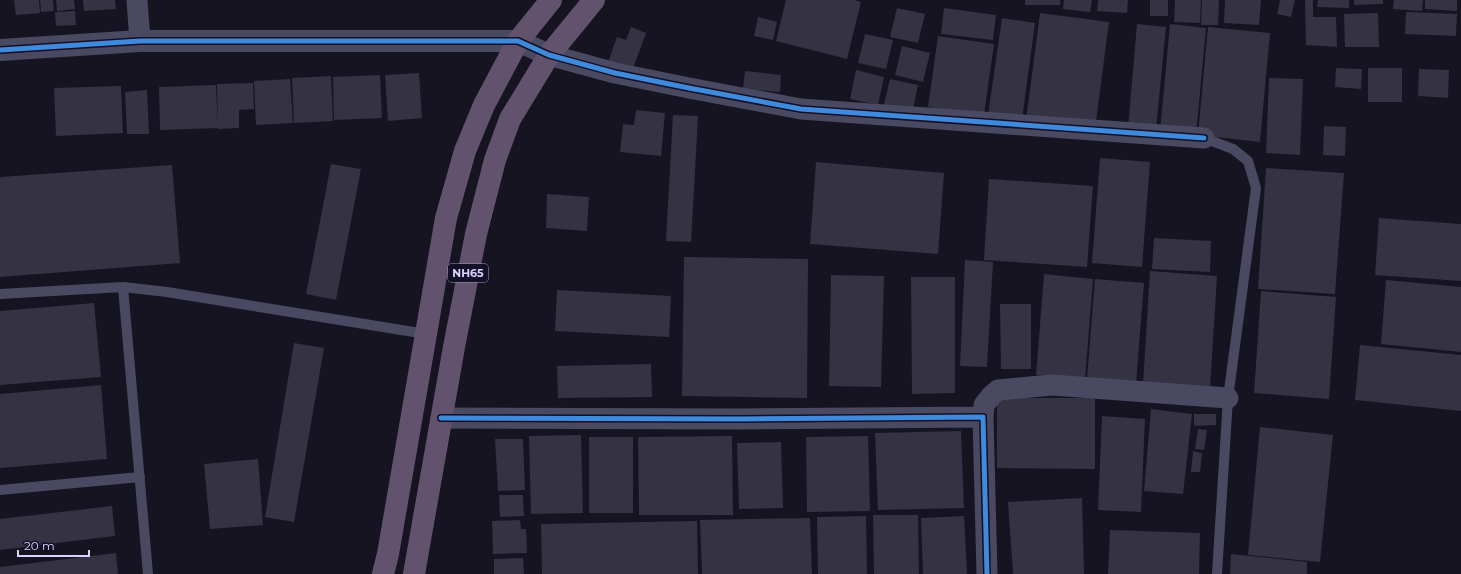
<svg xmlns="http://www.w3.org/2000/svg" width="1461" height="574" viewBox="0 0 1461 574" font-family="Montserrat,sans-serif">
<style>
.building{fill:#343243}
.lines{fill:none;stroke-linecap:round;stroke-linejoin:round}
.service{stroke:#4a4962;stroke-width:10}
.minor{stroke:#4a4962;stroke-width:21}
.tertiary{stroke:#4a4962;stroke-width:22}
.trunk{stroke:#62526e;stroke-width:22}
.cycleway-casing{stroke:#130f26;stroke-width:8}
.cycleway{stroke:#408adc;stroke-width:5}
.labels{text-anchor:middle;stroke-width:4;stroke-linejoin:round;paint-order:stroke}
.shield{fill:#130f26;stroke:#9e99be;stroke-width:1}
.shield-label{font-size:11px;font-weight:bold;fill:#d9d4ff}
</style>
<rect width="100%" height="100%" fill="#161421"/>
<path class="building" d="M14,0H39L40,13L16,15Z
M40,0H53L54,11L41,12Z
M56,0H74L75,9L57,11Z
M83,0H115L116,9L84,11Z
M786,0H854L861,2L847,59L776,41Z
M1025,0H1060V5H1025Z
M1064,0H1092L1090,12L1063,9Z
M1098,0H1128L1127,13L1097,11Z
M1150,0H1168V16H1150Z
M1175,0H1201L1200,23L1174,22Z
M1202,0H1219L1218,25H1201Z
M1225,0H1261L1259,25L1224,23Z
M1280,0H1295L1291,17L1277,14Z
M1305,0H1313V17H1336L1337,47L1306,45Z
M1318,0H1349V8L1317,7Z
M1354,0H1383V4L1354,5Z
M1394,0H1423L1422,11L1393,9Z
M1425,0H1457V11L1425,9Z
M897,8L925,14L918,43L890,37Z
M944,8L996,15L993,40L941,34Z
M75,11L76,25L56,26L55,12Z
M1406,12L1457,14L1456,36L1405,34Z
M1040,13L1109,22L1095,129L1026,120Z
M1378,13L1379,47H1345L1344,14Z
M758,17L777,22L773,40L754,36Z
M1002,18L1035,23L1022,120L988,115Z
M1137,24L1166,27L1156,130L1128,128Z
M1170,24L1206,28L1196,135L1160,131Z
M631,27L646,33L632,71L608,62L617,37L626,40Z
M1208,27L1270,33L1260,142L1198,135Z
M865,34L893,40L886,69L858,63Z
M938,36L994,44L984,115L928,107Z
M902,46L930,53L923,82L895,75Z
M1336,68L1362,69L1361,89L1335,87Z
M1368,68H1402V102H1368Z
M1419,69L1449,70L1448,98L1418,96Z
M856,70L884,77L878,105L850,99Z
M745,71L781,75L780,92L743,89Z
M419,73L422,118L388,121L385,75Z
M380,75L382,118L334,120L333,77Z
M331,76L333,121L294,123L292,78Z
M1269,78L1303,79L1300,155L1266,153Z
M290,79L293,123L256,125L254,81Z
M890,79L918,85L912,114L883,108Z
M253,83L254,109L239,110V128L218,129L217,84Z
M216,85L218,128L160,130L159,87Z
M121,86L123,133L56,136L54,88Z
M147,90L149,134H127L125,92Z
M636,110L665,113L661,156L620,152L623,124L634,125Z
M673,115L698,116L691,242L666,241Z
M1324,126L1346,127L1345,156L1323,155Z
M1100,158L1150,162L1142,267L1092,263Z
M816,162L944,173L938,254L810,244Z
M331,164L361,169L336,300L306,294Z
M172,165L180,263L0,277V177Z
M1266,168L1344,173L1335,294L1258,289Z
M989,179L1093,186L1087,267L984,260Z
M547,194L589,197L587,231L546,228Z
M1379,218L1461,224V281L1375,275Z
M1154,238L1211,241L1210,272L1152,269Z
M684,257L808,259L807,398L682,396Z
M965,260L993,262L987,367L960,366Z
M1150,271L1217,276L1210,388L1143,384Z
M1044,274L1093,279L1085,379L1036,375Z
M831,275L884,276L881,387L829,386Z
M911,277H955V393L912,394Z
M1095,279L1144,283L1136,384L1087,379Z
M1386,280L1461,287V352L1381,344Z
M557,290L671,296L669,337L555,331Z
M1261,291L1336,297L1329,399L1254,393Z
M94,303L101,377L0,385V311Z
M1000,304H1031V369H1001Z
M294,343L324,348L294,522L265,517Z
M1360,345L1461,355V411L1355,400Z
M651,364L652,397L558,398L557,366Z
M101,385L107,459L0,468V394Z
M997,398H1095V469L997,468Z
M1151,409L1192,414L1183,494L1144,491Z
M1194,414H1216V425L1194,426Z
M1102,416L1145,419L1141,512L1098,510Z
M1260,427L1333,435L1320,562L1248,555Z
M1198,429L1207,430L1204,450L1195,449Z
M961,431L964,508L878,510L875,433Z
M581,435L583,513L531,514L529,436Z
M732,436L733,515H639L638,437Z
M868,436L870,511L807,512L806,437Z
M589,437H633V513H589Z
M495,439H523L525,490L498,491Z
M781,442L783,508L739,509L737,443Z
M1193,451L1202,453L1200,472H1191Z
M258,459L263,525L210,529L204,464Z
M499,495H523L524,516L500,517Z
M1082,498L1084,574H1013L1008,502Z
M112,506L115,536L0,550V519Z
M873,515H918L919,574H874Z
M866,516L867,574H818L817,517Z
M964,516L967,574H923L921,518Z
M810,518L812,574H702L700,520Z
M520,520L521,529H526L527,553L493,554L492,521Z
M697,521L698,574H542L541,524Z
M1110,530L1200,533L1199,574H1108Z
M116,553L118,574H0V567Z
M1231,554L1307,562V574H1230Z
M523,558L524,574H494V559Z"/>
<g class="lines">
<path class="service" d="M1204,138L1233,149L1248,161L1256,188L1228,398L1217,574
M123,287L148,574
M0,294L123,287L167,292L426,334
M0,490L140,477"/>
<path class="minor" d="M137,0L140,41
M549,55L615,73L689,88L801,109L1204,138
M983,417L984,405L991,396L998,390L1052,385L1228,398
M441,418L740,419L983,417L987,574"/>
<path class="tertiary" d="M0,50L140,41H518L549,55"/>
<path class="trunk" d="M383,574L388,554L446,218L465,151L484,105L518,41L551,0
M414,574L454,347L476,234L495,160L510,119L549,55L594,0"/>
<g class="cycleway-casing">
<path id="cycleway" d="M0,50L140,41H518L549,55L615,73L689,88L801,109L1204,138
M441,418L740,419L983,417L987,574"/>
</g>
<use href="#cycleway" class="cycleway"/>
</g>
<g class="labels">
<rect class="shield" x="448" y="264" width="40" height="18" rx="3"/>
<g class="shield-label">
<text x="468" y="277">NH65</text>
</g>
</g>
<path d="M18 550v6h71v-6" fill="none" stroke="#d9d4ff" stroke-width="2"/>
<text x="24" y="550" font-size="12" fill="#d9d4ff" stroke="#130f26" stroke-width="3" paint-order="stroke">20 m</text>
</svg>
